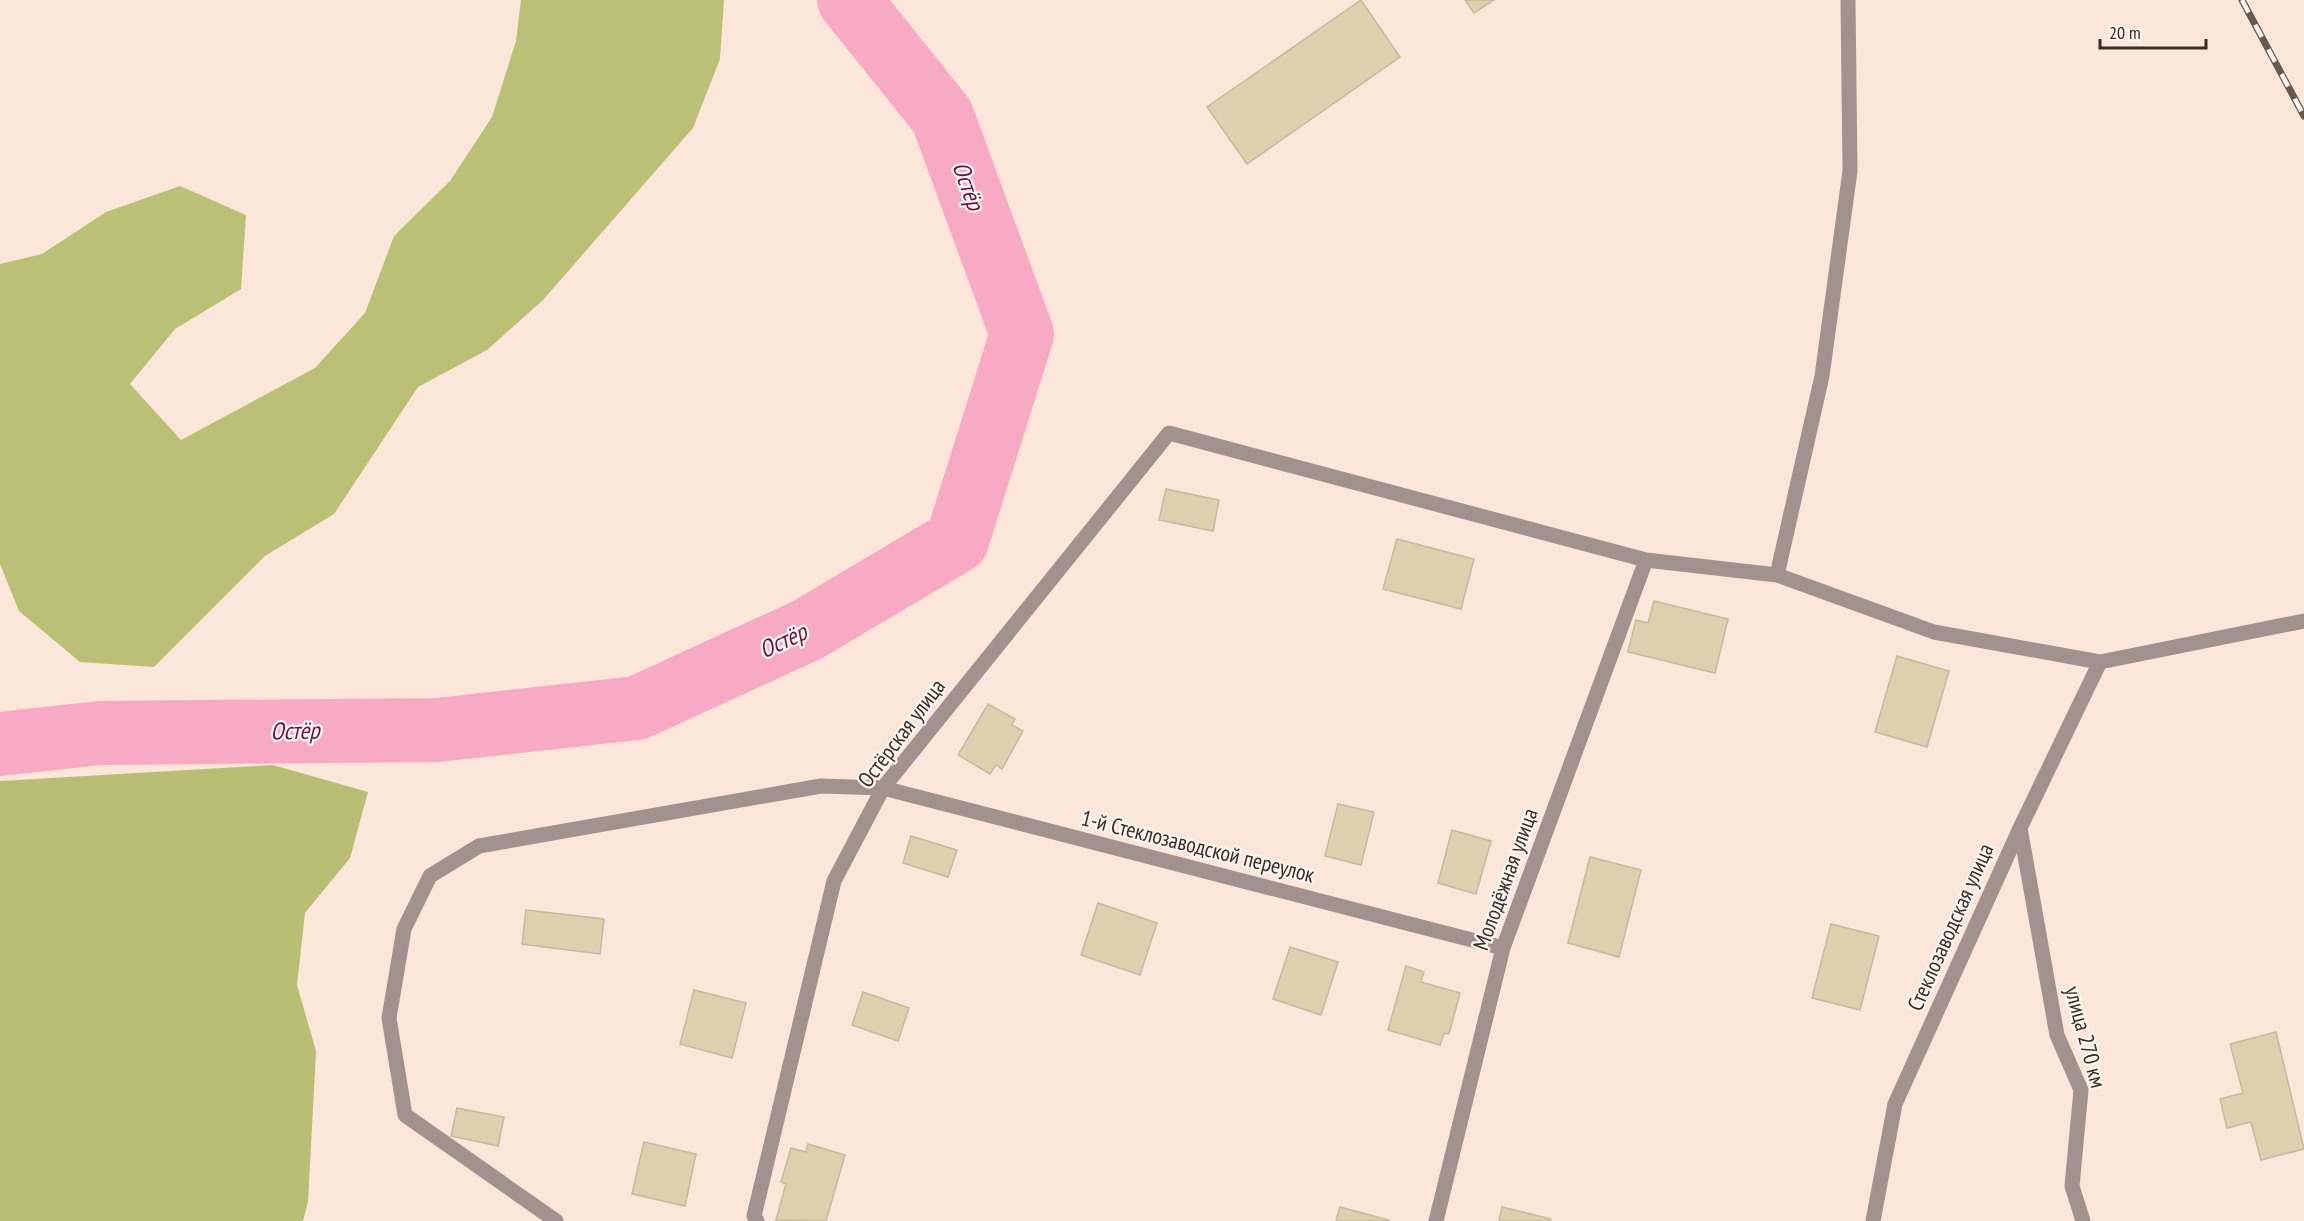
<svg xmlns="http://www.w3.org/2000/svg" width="2304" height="1221" viewBox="0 0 2304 1221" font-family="'PT Sans Narrow',sans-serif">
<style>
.green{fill:#b8bf75}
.forest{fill:#bac176}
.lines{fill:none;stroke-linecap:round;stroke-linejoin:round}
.river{stroke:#f8a9c4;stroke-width:64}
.building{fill:#e0cfaf;stroke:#c9b999;stroke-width:1.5}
.street{stroke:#a2918e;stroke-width:15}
.rail-casing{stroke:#67594f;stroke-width:7}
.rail{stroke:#fdf6f2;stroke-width:4.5;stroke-dasharray:14;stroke-linecap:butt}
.labels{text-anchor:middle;stroke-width:4.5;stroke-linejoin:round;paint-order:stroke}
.street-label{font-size:22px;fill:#372b23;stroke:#fdf6f2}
.water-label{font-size:24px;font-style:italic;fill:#6d123e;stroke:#fdf6f2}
</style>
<rect width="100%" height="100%" fill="#fbe6d9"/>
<path class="green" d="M273,765L368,792L350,858L305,913L297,985L316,1051L308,1202L303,1221H0V781Z"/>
<path class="forest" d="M521,0H724L720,59L693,128L543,300L487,350L418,387L334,514L265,556L154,667L80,662L19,611L0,564V264L42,254L106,212L180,186L246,215L241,289L175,329L130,384L181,440L315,368L365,313L394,236L450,181L492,117L516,41Z"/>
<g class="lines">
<path class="river" d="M0,744L100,733L437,730L637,708L807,630L957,541L1022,334L942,116L849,0"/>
</g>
<path class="building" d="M1361,0L1400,57L1247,164L1207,107Z
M1465,0H1494L1474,13Z
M1166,489L1219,500L1213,531L1159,520Z
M1397,539L1474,559L1461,609L1383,589Z
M1654,601L1728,619L1715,673L1628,652L1636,620L1648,623Z
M1897,656L1949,671L1927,747L1875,732Z
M988,704L1015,719L1012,725L1023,731L1002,769L996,765L990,774L958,755Z
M1338,804L1374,812L1361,865L1325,856Z
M1452,830L1491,841L1476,894L1438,883Z
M911,836L957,850L948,877L903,863Z
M1590,857L1641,870L1619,957L1568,943Z
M1098,903L1157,923L1140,975L1081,955Z
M526,910L604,919L600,954L522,944Z
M1831,924L1879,936L1860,1010L1812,998Z
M1290,947L1338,962L1321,1015L1273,999Z
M1406,966L1424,972L1421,982L1460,993L1449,1034L1444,1033L1440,1045L1388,1030Z
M694,990L746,1003L732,1058L680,1044Z
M863,992L909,1008L898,1041L852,1025Z
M2276,1032L2304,1149L2261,1160L2251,1122L2227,1128L2220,1099L2243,1093L2230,1044Z
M457,1108L504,1117L498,1146L451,1136Z
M644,1142L696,1154L685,1206L632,1194Z
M808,1144L845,1155L826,1221L776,1220L786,1184L781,1182L791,1148L806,1152Z
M1340,1207L1389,1220V1221H1336Z
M1502,1207L1551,1219L1550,1221H1499Z"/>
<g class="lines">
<path class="street" d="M1777,575L1822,376L1850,171L1848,0
M2020,828L2057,1035L2081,1090L2072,1186L2083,1221
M556,1221L405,1115L389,1018L404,929L430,876L479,846L821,786L883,788L1503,948
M757,1221L754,1216L834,881L883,788L1169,433L1646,560L1777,575L1934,632L2100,662L2304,621
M1436,1221L1503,948L1646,560
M1873,1221L1895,1104L2020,828L2100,662"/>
<g class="rail-casing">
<path id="rail" d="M2242,0L2304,116"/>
</g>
<use href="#rail" class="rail"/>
</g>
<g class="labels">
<g class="street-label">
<text transform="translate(901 733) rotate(-53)" y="8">Остёрская улица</text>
<text transform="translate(1198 846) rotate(14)" y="8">1-й Стеклозаводской переулок</text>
<text transform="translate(1505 879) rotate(-70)" y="8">Молодёжная улица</text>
<text transform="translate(1950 927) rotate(-66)" y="8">Стеклозаводская улица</text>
<text transform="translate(2086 1037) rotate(75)" y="8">улица 270 км</text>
</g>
<g class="water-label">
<text transform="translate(968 186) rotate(70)" y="8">Остёр</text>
<text transform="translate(783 641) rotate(-25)" y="8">Остёр</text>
<text transform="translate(295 731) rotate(-1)" y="8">Остёр</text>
</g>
</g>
<path d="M2100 39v9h106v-9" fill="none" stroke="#372b23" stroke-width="3"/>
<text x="2109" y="39" font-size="18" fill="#372b23" stroke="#fdf6f2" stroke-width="4.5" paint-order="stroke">20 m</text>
</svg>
